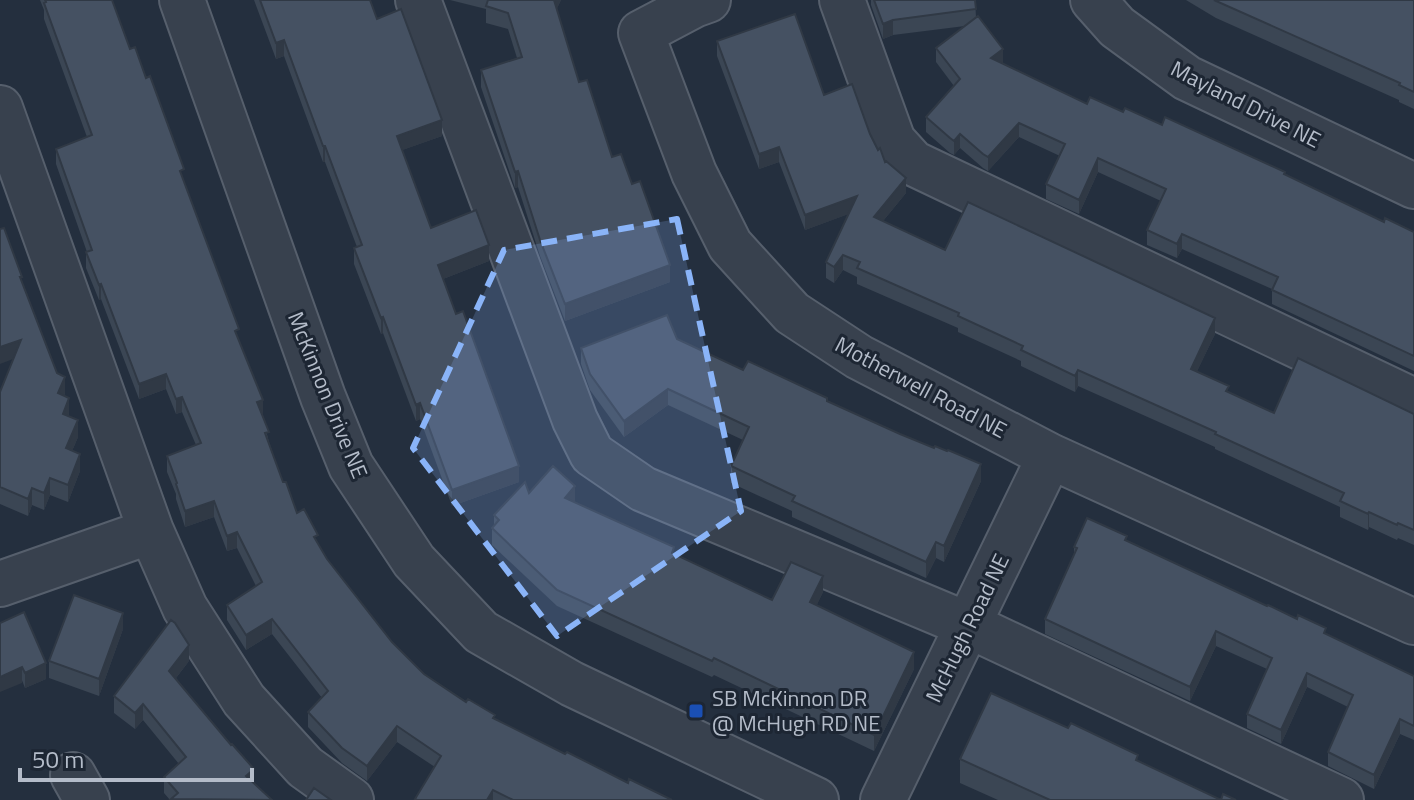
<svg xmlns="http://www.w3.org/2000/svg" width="1414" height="800" viewBox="0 0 1414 800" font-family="'Titillium Web',sans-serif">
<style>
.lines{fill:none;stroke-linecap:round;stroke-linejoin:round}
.minor-casing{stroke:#565f6c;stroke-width:48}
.minor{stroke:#38414e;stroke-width:44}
.wall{fill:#3b4654}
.shaded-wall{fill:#303945}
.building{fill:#455162;stroke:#303945;stroke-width:2}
.marked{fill:#8ab4f8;fill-opacity:0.2;stroke:#8ab4f8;stroke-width:6;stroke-dasharray:16 10;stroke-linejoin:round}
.transit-dot{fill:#1a4fb4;stroke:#1d2633;stroke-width:3}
.labels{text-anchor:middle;stroke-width:6;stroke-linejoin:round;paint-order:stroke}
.street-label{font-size:22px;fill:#b4bcc9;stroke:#1d2633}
.poi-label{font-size:22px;fill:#b4bcc9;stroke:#1d2633;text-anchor:start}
</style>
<rect width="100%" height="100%" fill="#242f3e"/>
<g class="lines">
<g class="minor-casing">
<path id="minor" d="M182,0L323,397L351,466L414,561L481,632L572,684L816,800
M418,0L575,420L592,454L643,489L968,625L1341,800
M708,0L694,5L641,33L694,173L730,245L792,313L859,357L1050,456L1414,622
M842,0L893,141L913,163L1414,401
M1093,0L1117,27L1187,78L1414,186
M0,108L151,531L185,608L244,700L305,767L351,800
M0,584L151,531
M73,775L87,800
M883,800L1050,456"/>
</g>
<use href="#minor" class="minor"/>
</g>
<path class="wall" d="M40,0H112L130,49L184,181L263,415H262L269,442L283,482L297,513L327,559L392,642L424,674L495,720L565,754L628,783L672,800H415L435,767L397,742L367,781L342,763L308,727V712L322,698L272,634L246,650L227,620V605L256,586L237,548L227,551L214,517L185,527L176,499V494L167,472V456L196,445L182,412L176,414L166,389L139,399L101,299L99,300L86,268V252H87L56,164V149L87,137L44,19V10Z
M254,0H370L377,19L442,136L402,150L431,228L489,261L443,279L519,482L452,506L420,419L416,421L383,333L381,334L354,264V248L357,247L325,162H323L284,56L276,59Z
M450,0H561L556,10L579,82L612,157L670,282L565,321L540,256L518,187L515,188L481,87V70L517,58L508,29L486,23V9Z
M871,0H975L976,17L1003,64L1087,104L1123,112L1162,125L1285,175L1384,222L1414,232V371L1272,304V289L1182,249L1177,258L1147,245V230L1161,201L1098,172L1079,214L1046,199V184L1060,156L1019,137L988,171L983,168L960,148L954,155L950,153L926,132V117L954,86L936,62V48L965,26L893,35L883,39L871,5Z
M1186,0H1414V109L1399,102V100L1216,18Z
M717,41L824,95L870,134L885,162L906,193L883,221L945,250L1215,334L1197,371L1229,392L1274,413L1414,414V545L1398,538L1397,540L1369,527L1368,530L1340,517V507L1215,449V447L1078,386L1075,392L1021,366V361L958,332V328L857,284V277L843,270L834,283L826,278V262L848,214L805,230L779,162L759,169L717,56Z
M22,281L65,393L64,396L69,415V417L78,437L72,451L80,471L68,502L50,495L44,510L32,505L28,516L0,504V392L13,359Z
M677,339L743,370L827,401L981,481L944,562L936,558L926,578L792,517V511L731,483V466L743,440L668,405L624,437L590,390L581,364V348Z
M529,493L674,555L772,600L823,592L816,606L914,669L874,751L714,675L712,677L557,606L492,545V528L494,526V515Z
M1127,541L1414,676V740L1400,734L1374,789L1328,766V752L1348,707L1307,687L1281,744L1247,728V714L1267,669L1216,646L1190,701L1045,634V619L1074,555V547Z
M0,623L46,679L25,688Z
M123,629L99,696L49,678V661Z
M189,661L176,678L254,783L272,800H170L164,793V777L179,764L143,720L135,729L114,713V696Z
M960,759L1138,761L1221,800H1236H998L960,783Z"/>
<path class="shaded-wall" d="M554,0H561L553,17Z
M893,20V35L883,39V24Z
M284,40V56L276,59V43Z
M1003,49V63L991,73V58Z
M442,120V136L397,152V136Z
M1019,123V137L988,171V157Z
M960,134V148L954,155V141Z
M323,146H325V162H323Z
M779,147V162L759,169V154Z
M1098,158V172L1079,214V200Z
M518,171V187L515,188V172Z
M906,178V193L874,232V217Z
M857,196V211L805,230V215Z
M1182,234V249L1177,258V244Z
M489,245V261L438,281V265Z
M843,255V270L834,283V267Z
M670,265V282L565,321V304Z
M101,284V299L99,300V285Z
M383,317V333L381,334V318Z
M1215,318V334L1191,384V369Z
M21,340V356L0,364V347Z
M1078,370V386L1075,392V376Z
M166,374V389L139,399V384Z
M65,377V393L58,410V393Z
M668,389V405L624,437V421Z
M182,397V412L176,414V399Z
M69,398V415L63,431V414Z
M263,400V415L257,417V402Z
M420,403V419L416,421V405Z
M78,420V437L66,465V448Z
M80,454V471L68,502V485Z
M981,464V481L944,562V546Z
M519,466V482L452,506V490Z
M50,478V495L44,510V493Z
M575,486V503L565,498Z
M32,488V505L28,516V499Z
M214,501V517L185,527V511Z
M1369,512V527L1368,530V514Z
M237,532V548L227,551V536Z
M936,542V558L926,578V562Z
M823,576V592L810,619V602Z
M123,613V629L99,696V679Z
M272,619V634L246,650V635Z
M1216,631V646L1190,701V687Z
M189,645V661L169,687V671Z
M914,652V669L874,751V735Z
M46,663V679L25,688V673Z
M22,667V683L0,692V677Z
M1307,673V687L1281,744V730Z
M143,704V720L135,729V713Z
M1400,719V734L1374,789V775Z
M397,726V742L367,781V766Z
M254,769V785L246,776Z
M493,790V800H487Z"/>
<path class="building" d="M45,0H112L130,49L135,47L146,78L150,76L184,169L180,171L239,329L235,331L263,400L257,402L269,432L265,433L283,482H286L297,513L304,509L318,535L314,537L327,559L392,642L424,674L466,702L468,699L495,715L493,718L565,754L567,752L628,783L629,779L672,800H513L493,790L487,800H417L415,799L441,756L397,726L367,766L342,748L308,712L328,691L272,619L246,635L227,605L262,582L237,532L227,536L214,501L185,511L176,484L177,483L167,456L201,443L182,397L176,399L166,374L139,384L101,284L99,285L86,252L92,250L56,149L92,135L44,3L46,2Z
M260,0H370L377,19L401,9L442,120L397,136L431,228L476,210L489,245L438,265L456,314L463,311L519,466L452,490L420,403L416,405L383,317L381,318L354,248L362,245L325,146H323L284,40L276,43Z
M488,0H554L579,82L587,80L612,157L621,154L632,184L640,181L670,265L565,304L540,240L518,171L515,172L481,70L522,57L508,13L486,6Z
M874,0H975L976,9L893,20L883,24Z
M1214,0H1414V92L1399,85L1400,83Z
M795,14L824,95L852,84L870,134L878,150L880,148L885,162L886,161L906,178L874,217L945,250L968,202L1215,318L1191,369L1229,386L1226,391L1274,413L1298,358L1414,414V530L1398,523L1397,525L1369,512L1368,514L1340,501L1344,493L1215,434L1216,432L1078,370L1075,376L1021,350L1023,346L958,316L959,313L857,268L860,262L843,255L834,267L826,262L857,196L805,215L779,147L759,154L717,41Z
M978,16L1003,49L991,58L1087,104L1090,97L1123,112L1125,108L1162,125L1165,117L1285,172L1284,174L1384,222L1385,218L1414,232V356L1272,290L1278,277L1182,234L1177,244L1147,230L1166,189L1098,158L1079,200L1046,184L1065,144L1019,123L988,157L983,154L960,134L954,141L950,138L926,117L960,79L936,48Z
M4,228L22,277H20L57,373L65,377L58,393L69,398L63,414L78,420L66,448L80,454L68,485L50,478L44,493L32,488L28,499L0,487V392L21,340L0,347V229Z
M667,315L677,339L743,370L748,361L827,398V401L900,434L934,448L935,446L947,451L948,450L981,464L944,546L936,542L926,562L792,501L795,496L731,466L749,427L668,389L624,421L590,374L581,348Z
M553,466L575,486L565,498L674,547L672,553L772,600L791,562L823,576L810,602L914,652L874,735L714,658L712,661L557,590L492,528L499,520L494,515L525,482L529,493Z
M1087,518L1127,536L1125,540L1267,606L1268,605L1297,619L1298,615L1326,628L1324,633L1414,676V726L1400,719L1374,775L1328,752L1353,695L1307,673L1281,730L1247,714L1272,658L1216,631L1190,687L1045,619L1077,548L1074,547Z
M74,595L123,613L99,679L49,661Z
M24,612L46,663L25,673L22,667L0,677V623Z
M171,620L175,623L189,645L169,671L231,745L232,744L254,769L246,776L272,800L171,799L178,793L164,777L186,757L143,704L135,713L114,696Z
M991,693L1068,728L1071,723L1138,755L1136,760L1221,800L1223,794L1236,800H1050L960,759Z
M314,788L331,800H306Z"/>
<path class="marked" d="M677,219L741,511L557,636L413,448L504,250Z"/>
<rect class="transit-dot" x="688" y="703" width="16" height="16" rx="4"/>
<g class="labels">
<g class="street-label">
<text transform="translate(1246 104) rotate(27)" y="8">Mayland Drive NE</text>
<text transform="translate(921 387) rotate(28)" y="8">Motherwell Road NE</text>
<text transform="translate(328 395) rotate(68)" y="8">McKinnon Drive NE</text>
<text transform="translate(967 628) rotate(-64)" y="8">McHugh Road NE</text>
</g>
<g class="poi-label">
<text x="712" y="706">SB McKinnon DR<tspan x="712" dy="25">@ McHugh RD NE</tspan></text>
</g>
</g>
<path d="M20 768v12h232v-12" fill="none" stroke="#b4bcc9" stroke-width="4"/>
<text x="32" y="768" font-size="24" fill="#b4bcc9" stroke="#1d2633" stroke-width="6" paint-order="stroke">50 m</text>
</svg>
